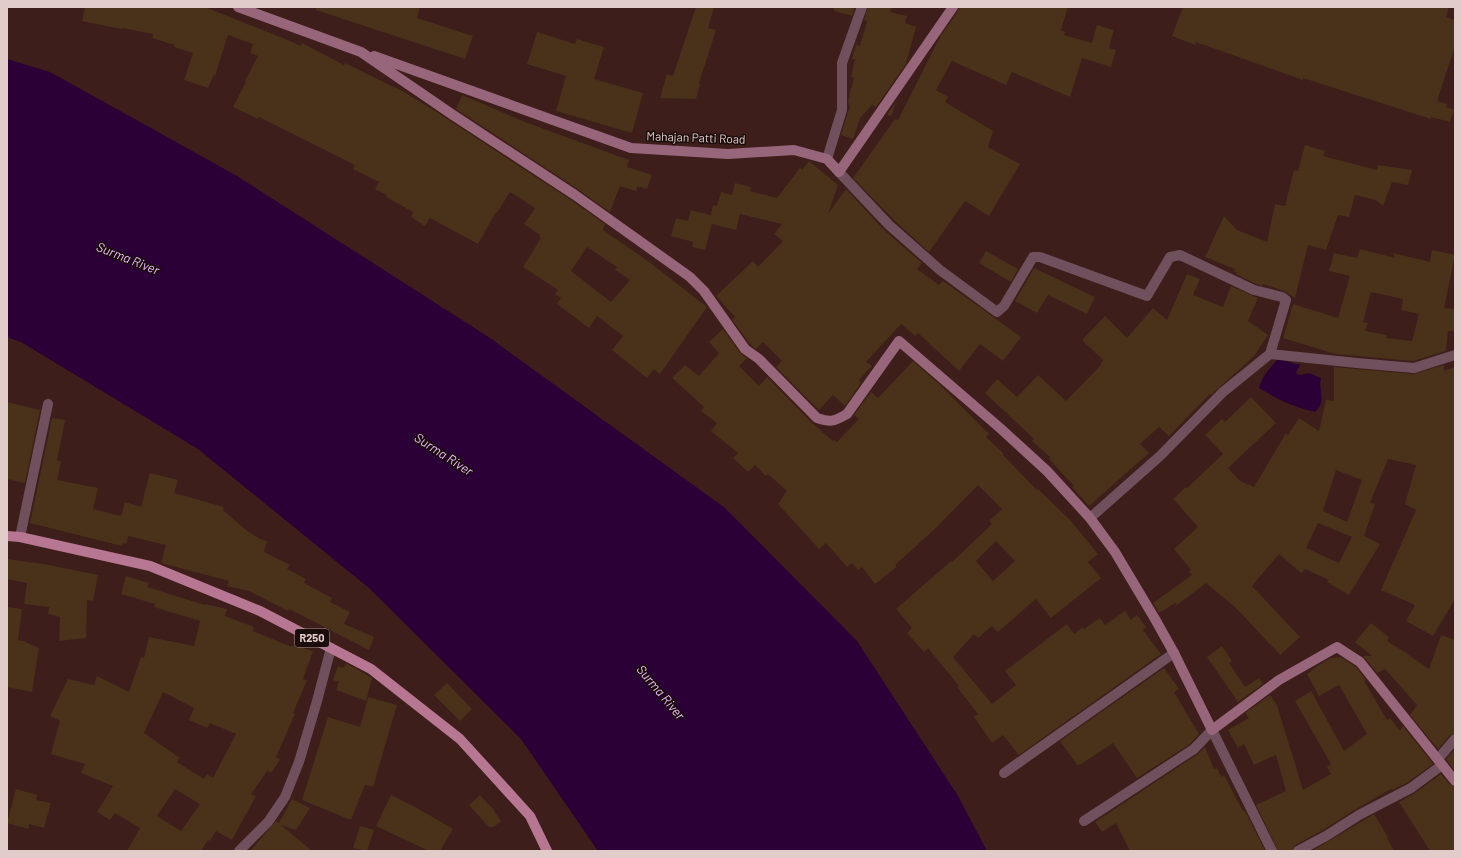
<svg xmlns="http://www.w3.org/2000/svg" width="1462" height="858" viewBox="0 0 1462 858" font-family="Barlow,sans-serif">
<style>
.water{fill:#2b0036}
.building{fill:#49311a;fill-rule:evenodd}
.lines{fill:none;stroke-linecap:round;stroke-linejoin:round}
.street{stroke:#70505d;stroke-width:10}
.secondary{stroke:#98667b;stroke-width:10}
.primary{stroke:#b77792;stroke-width:10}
.labels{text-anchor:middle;stroke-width:3;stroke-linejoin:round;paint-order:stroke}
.shield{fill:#1a0c0a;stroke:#a69290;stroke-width:1}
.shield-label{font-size:11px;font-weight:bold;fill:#e2ccc9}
.street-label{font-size:12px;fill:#e2ccc9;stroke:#1a0c0a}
.water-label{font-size:13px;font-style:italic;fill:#edb9fd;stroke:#1a0c0a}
</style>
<rect width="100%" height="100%" fill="#3d1e1a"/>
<path class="water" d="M7,59L50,72L237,176L487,336L725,508L857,641L958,796L987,851H598L521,739L369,588L198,449L21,342L7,337Z
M1278,359L1300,365L1296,373L1299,375L1309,373L1321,378C1318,391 1327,402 1315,412C1294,407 1277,399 1259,388C1262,376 1270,368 1278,359Z"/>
<path class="building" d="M85,7H205L285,39L301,46L302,43L344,65L345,63L404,92L435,111L571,200L605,224L603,230L648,261L707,307L660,374L654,369L647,378L612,350L623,336L597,316L589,328L557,304L561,298L555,294L558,290L523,267L541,238L539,237L540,235L524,224L535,208L510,192L497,213L496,212L478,244L430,218L425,226L411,217L413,212L386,197L387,195L375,189L379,182L353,169L355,165L259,117L258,119L233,107L246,82L245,81L258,56L250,53L253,44L228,35L215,76L214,75L208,88L184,80L193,53L174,47L175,45L152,38L153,34L123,28V29L116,28L82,21ZM587,247L617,267L615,270L630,280L611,302L571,271Z
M316,7H420L417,18L473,36L465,59L316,10Z
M696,7H714L708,28L716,30L699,83L700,84L696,99L660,98L667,74L673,76Z
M834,7H855L852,16L834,11Z
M868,7H892L890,12L907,16L905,23L916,27L906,64L876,107L872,105L860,118L853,139L841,135L850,106L848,102L850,96H849L854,78L851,77L855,59H852L856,45L860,46L867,21L864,20Z
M959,7H1068L1061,30L1065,32L1064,35L1092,43L1097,25L1114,30L1109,48L1116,50L1111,67L1082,58L1070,97L1012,72L1006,85L952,61L936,90L948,97L945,102L993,131L988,147L1020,164L989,216L965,201L929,252L894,220L853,178L895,119L898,120L941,35L958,11Z
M1183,7H1449L1446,17L1455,20V46L1437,101L1447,104L1446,107L1454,110L1450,122L1431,117V119L1303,78V80L1196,42L1195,45L1172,36Z
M537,32L575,44L577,39L604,47L594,79L643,93L632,133L556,111L566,76L527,64Z
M462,95L525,122L629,160L627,167L652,175L647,189L637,186L636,191L620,186L610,212L579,190L456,109Z
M896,102L891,117L887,114Z
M1305,145L1325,151L1323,156L1377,170L1378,165L1412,170L1408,185L1392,182L1383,206L1376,200L1355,195L1349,217L1338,215L1326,250L1308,245L1295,298L1284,291L1263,284V286L1256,284L1236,274L1237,272H1234L1235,269L1205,257L1224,216L1237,230L1267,242L1275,204L1285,206L1294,170L1298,171Z
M809,161L838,185L828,214L846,189L884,230L922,263L917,269L939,285L943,281L1021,337L1003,361L980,344L959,371L918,333L915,336L901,324L866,362L872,366L859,380L861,383L845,406L833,395L819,410L776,367L782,361L763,342L756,349L750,344L732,320L735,317L716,296L753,261L758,267L783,241L774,234L782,224L740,214L736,230L712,224L705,250L692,247L693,242L671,236L676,218L688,221L691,210L711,215L713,205L717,206L721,192L732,195L735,183L751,187L750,191L777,198L800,168L802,170Z
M1360,249L1395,258L1393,253L1430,262L1432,250L1455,255L1444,308L1455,309V331H1448L1446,351L1413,361L1335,354L1283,338L1293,304L1338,318L1350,276L1329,271L1334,253L1357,258ZM1371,292L1403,299L1401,310L1419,314L1412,341L1386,338L1387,335L1365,331L1368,323L1363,322Z
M986,251L1018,269L1011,282L979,263Z
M1034,268L1095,297L1087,314L1048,295L1037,313L1015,301Z
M1187,274L1200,279L1193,295L1223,307L1231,286L1258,298L1248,321L1268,335L1254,356L1211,395L1210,394L1169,436L1159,427L1140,444L1149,453L1089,506L1072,487L1074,486L1049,459L1050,457L1032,441L1034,439L985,393L997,379L1017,397L1038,375L1066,401L1100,366L1103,360L1082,340L1105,316L1127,338L1153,308L1167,320Z
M723,329L740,353L747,358L739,366L759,386L767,377L812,423L833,441L834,440L837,442L859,419L854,415L871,392L878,398L913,361L938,383L989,434L986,437L1004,454L1003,455L1037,490L1038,489L1071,521L1098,554L1088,562L1101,578L1051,618L1036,599L998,632L992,626L978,638L974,634L953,657L992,704L1016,685L1005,671L1067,624L1074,634L1083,627L1084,629L1100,618L1105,625L1125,611L1131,620L1137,615L1146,627L1143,630L1161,654L1019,755L1003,735L992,743L974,717L978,714L957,687L959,686L928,648L924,652L907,633L912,628L896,609L951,561L952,562L992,524L989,521L1002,509L978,485L936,528L895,565L897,567L875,584L862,567L858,570L852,563L847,567L826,543L819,549L778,504L787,491L768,474L766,476L755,465L748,472L733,458L738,453L711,431L717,423L701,411L704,407L672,378L685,365L699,376L719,353L709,342ZM996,541L1015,561L993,581L976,561Z
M1444,365V371L1455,367V599L1433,636L1406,621L1415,605L1381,590L1416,510L1405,504L1416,465L1388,459L1370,503L1375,504L1364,536L1380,544L1349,595L1327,582L1329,580L1305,569L1301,573L1279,554L1252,586L1300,637L1280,655L1236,608L1206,583L1177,605L1175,603L1159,613L1153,603L1192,575L1189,571L1191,570L1174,549L1198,527L1173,499L1186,487L1187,488L1223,454L1205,435L1222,419L1225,422L1251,397L1276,423L1228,468L1240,481L1254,487L1286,433L1288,435L1299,418L1319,431L1326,400L1334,401V367L1413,374ZM1336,470L1362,480L1347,522L1323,511ZM1318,523L1352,537L1339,563L1306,548Z
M7,402L40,410L25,483L7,479Z
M52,418L65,420L57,460L61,462L57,480L98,488L93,509L121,516L125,502L141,507L150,473L178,480L174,493L224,507L223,510L246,530L260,539L267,541L264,552L290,565L287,569L306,579L304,583L332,598L330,602L350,612L344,624L374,637L369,650L289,609L288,611L249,591L227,586L229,581L161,563L166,545L128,536L126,544L123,543L122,546L30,523Z
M7,559L44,564L98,575L93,601L87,600L86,638L59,641L60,617L48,614L49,607L24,604L27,583L7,579Z
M126,576L149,583L147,587L205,605V604L227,609L225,616L254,627L253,631L292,647L293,645L313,651L303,679L307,680L293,713L295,714L276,757L280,760L271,773L268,770L251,794L256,796L232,840L216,831L210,841L208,840L201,851H127L140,828L115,813L110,820L97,812L113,786L81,773L85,764L51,754L60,721L50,716L68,679L94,685L97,676L129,692L141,657L144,658L149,637L194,646L200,621L154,607L155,604L121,594ZM163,692L194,708L189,720L207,728L210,723L236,734L213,778L207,774L204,779L177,762L180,758L144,733ZM175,789L200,804L181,831L157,816Z
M7,607L22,609L18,640L23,641L39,648L32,692L7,687Z
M1371,623L1389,637L1387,641L1408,654H1407L1429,669L1441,635L1455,640V733L1450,735L1438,749L1410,715L1417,705L1385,669L1377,673L1363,656H1372L1355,642Z
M1222,646L1232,661L1229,663L1245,687L1259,678L1263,684L1238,702L1207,657Z
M1341,657L1356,667L1366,680L1364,681L1387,720L1390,718L1400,731L1403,726L1433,764L1408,782L1392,790L1391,789L1356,809L1323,830L1295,845L1292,851H1278L1256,805L1286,791L1276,755L1254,765L1244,744L1238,748L1228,730L1249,718L1245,713L1270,695L1277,705L1303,790L1331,774L1327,767L1331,764L1295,701L1311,691L1344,751L1367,734L1339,685L1319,696L1307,674L1319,665L1331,658Z
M346,663L372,678L366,701L336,690L339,682L333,680L338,666L344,668Z
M1164,668L1179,689L1174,692L1199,734L1190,744L1137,778L1113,743L1078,766L1060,741Z
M447,683L472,709L460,721L434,695Z
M368,697L397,705L373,787L365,785L351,820L302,800L328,717L360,727Z
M1205,747L1214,769L1217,768L1221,777L1224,775L1243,811H1245L1265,851H1130L1116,823L1102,832L1095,822L1198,754Z
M1455,749V771L1446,759Z
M1441,774L1450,785L1455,787V851H1430L1399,802L1415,793Z
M16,789L37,795L36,800L51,803L44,828L29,824L28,829L7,823Z
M391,795L417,808L453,829L440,851H429L376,826Z
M480,795L494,810V811L501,821L494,827H489L469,805Z
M292,799L310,808L296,830L281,825L312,851H250L276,821L279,823Z
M1374,814L1388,837L1387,838L1394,851H1312Z
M360,826L374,830L367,851L353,848Z"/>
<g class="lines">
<path class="street" d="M827,159L842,110V63L862,7
M839,172L889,225L940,270L997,312L1004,306L1033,257H1040L1147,296L1170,257L1180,255L1254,290L1282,297L1286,300L1270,354
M1090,518L1160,456L1223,392L1270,354L1357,363L1414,368L1455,355
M20,537L48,404
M1438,759L1455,739
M1004,773L1174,653
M1084,821L1194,749L1212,730L1272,851
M239,851L268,822L285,797L299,762L317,701L331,648
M1298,851L1326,836L1359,815L1411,788L1442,765"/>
<path class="secondary" d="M238,7L361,52L453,115L575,195L690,277L704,291L745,349L759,359L817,418C832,423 834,421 847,414L899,341L1000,428L1047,471L1090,518L1115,552L1155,619L1174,653L1212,730L1279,680L1337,647L1360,662L1455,781
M374,56L631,148L728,154L794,150L827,159L839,172L953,7"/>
<path class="primary" d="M7,536L20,537L150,566L260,611L371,669L460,739L530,816L547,851"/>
</g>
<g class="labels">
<rect class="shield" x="295" y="629" width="34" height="18" rx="3"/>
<g class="shield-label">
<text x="312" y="642">R250</text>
</g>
<g class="street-label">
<text transform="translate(696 138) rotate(2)" y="4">Mahajan Patti Road</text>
</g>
<g class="water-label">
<text transform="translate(128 258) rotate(22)" y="5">Surma River</text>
<text transform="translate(444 454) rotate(33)" y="5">Surma River</text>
<text transform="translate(661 692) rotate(50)" y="5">Surma River</text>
</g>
</g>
<rect width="1462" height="858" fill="none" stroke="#e2ccc9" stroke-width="16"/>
</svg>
